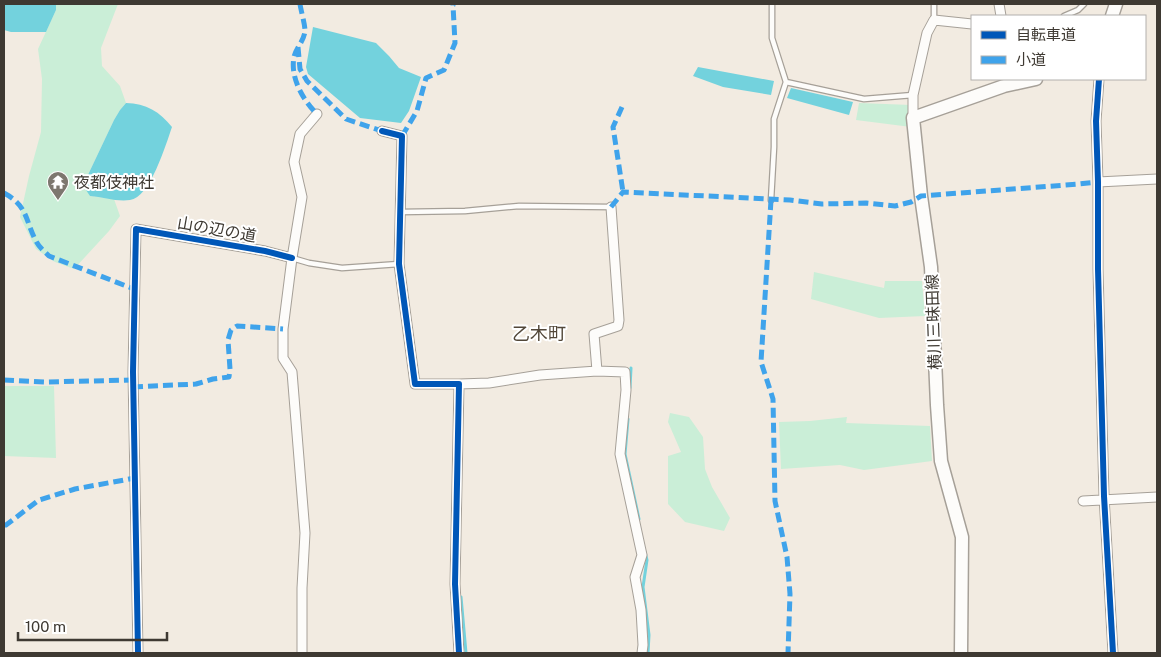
<svg xmlns="http://www.w3.org/2000/svg" width="1161" height="657" viewBox="0 0 1161 657" font-family="'Public Sans','Noto Sans JP',sans-serif">
<style>
.green{fill:#caeed7}
.water{fill:#73d2dd}
.lines{fill:none;stroke-linecap:round;stroke-linejoin:round}
.stream{stroke:#73d2dd;stroke-width:3}
.service-casing{stroke:#a6a098;stroke-width:7}
.minor-casing{stroke:#a6a098;stroke-width:11}
.secondary-casing{stroke:#a6a098;stroke-width:15}
.service{stroke:#fdfcfa;stroke-width:4.5}
.minor{stroke:#fdfcfa;stroke-width:9}
.secondary{stroke:#fdfcfa;stroke-width:12}
.quiet{stroke:#3fa3eb;stroke-width:5;stroke-dasharray:10 5;stroke-linecap:butt}
.cycleway-casing{stroke:#fff;stroke-width:9}
.cycleway{stroke:#0057b8;stroke-width:6}
.labels{text-anchor:middle;stroke-width:4;stroke-linejoin:round;paint-order:stroke}
.poi-label{font-size:16px;fill:#3e3932;stroke:#fff;text-anchor:start}
.street-label{font-size:16px;fill:#3e3932;stroke:#fff}
.neighbourhood-label{font-size:18px;fill:#524739;stroke:#fff}
</style>
<rect width="100%" height="100%" fill="#f2ebe1"/>
<path class="green" d="M56,4H118L101,48L102,66L120,86L126,103L120,110L114,120L86,179L90,196L114,199L120,216L109,231L74,269L55,262L36,249L20,217L29,176L41,132L42,79L38,49L56,10Z
M859,103L911,105V127L856,120Z
M814,272L884,288L885,281H922L925,316L879,318L811,299Z
M4,386H54L56,458L4,456Z
M670,413L689,417L703,437L705,469L712,487L730,518L724,531L685,522L668,504V456L681,452L668,422Z
M847,417L846,423L930,426L932,461L864,470L840,465L781,469L779,422L810,421Z"/>
<path class="water" d="M4,4H56V10L46,32H11L4,30Z
M313,27L376,43L389,56L399,68L421,77L409,111L401,123L360,118L308,74L306,67Z
M698,67L774,81L771,95L723,87L693,76Z
M791,88L853,102L849,115L787,98Z
M126,103C146,103 160,112 172,127C166,144 150,198 130,200C117,202 103,197 90,196L84,187L86,179L114,120L120,110Z"/>
<g class="lines">
<path class="stream" d="M630,388L631,368
M628,419L625,454L639,519
M645,552L647,560L643,587L649,635L648,653
M461,597L466,653"/>
<g class="service-casing">
<path id="service" d="M1064,16L1078,10L1084,4
M934,20V4
M786,82L864,99L913,95
M771,200L774,147V119L786,82L772,38V4
M401,212L465,211L519,206L611,207
M292,258L309,263L342,268L399,264"/>
</g>
<g class="minor-casing">
<path id="minor" d="M999,4L1001,16
M1099,79L1096,121L1098,182V269L1104,496L1113,653
M913,118V95L927,33L934,20L972,24
M382,131L402,136L399,264L415,384H459L455,584L459,653
M1098,182L1157,179
M611,207L619,320L618,326L594,334L597,371L625,372L626,390L620,454L642,555L635,577L641,610L643,645L642,653
M459,384L489,383L540,375L597,371
M1083,501L1157,497
M138,653L133,372L136,229L265,251L292,258
M302,653V588L305,533L292,372L283,358V329L292,258L302,197L294,162L300,134L317,114"/>
</g>
<g class="secondary-casing">
<path id="secondary" d="M1112,16L1116,4
M961,653L962,537L941,461L937,405L931,267L921,196L913,118L1004,86L1036,79"/>
</g>
<use href="#service" class="service"/>
<use href="#minor" class="minor"/>
<use href="#secondary" class="secondary"/>
<path class="quiet" d="M300,4C301,11 305,24 305,31C304,41 296,48 294,57C290,78 303,100 317,114
M298,47L300,69L307,81L346,119L382,131
M622,107L613,127L623,192
M402,136L417,111L426,78L444,70L455,43L453,5L454,4
M4,193C28,206 25,220 36,241C39,247 44,251 49,256L134,289
M771,200L761,362L773,399L775,501L787,557L790,594L788,653
M611,207L623,192L790,200L822,204L866,203L895,206L911,202L921,196L1079,184L1098,182
M4,380L46,382L133,380
M133,387L196,384L213,379L229,377L230,369L228,340L231,330L237,326L283,329
M4,525H6L39,500L75,489L135,478"/>
<g class="cycleway-casing">
<path id="cycleway" d="M1099,79L1096,121L1098,182V269L1104,496L1113,653
M382,131L402,136L399,264L415,384H459L455,584L459,653
M138,653L133,372L136,229L265,251L292,258"/>
</g>
<use href="#cycleway" class="cycleway"/>
</g>
<defs>
<g id="temple-pin" transform="scale(1.125)"><path d="M0 17L-7.5 6A9.5 9.5 0 1 1 7.5 6Z" fill="#7d776f" stroke="#fff"/><path d="M0-6L5-2H3V0L6.5 2.5H4V6H1.5V3h-3V6H-4V2.5H-6.5L-3 0V-2H-5Z" fill="#fff"/></g>
</defs>
<g fill-rule="evenodd">
<use href="#temple-pin" x="58" y="182"/>
</g>
<g class="labels">
<g class="poi-label">
<text x="74" y="188">夜都伎神社</text>
</g>
<g class="street-label">
<text transform="translate(217 229) rotate(10)" y="6">山の辺の道</text>
<text transform="translate(933 322) rotate(-92)" y="6">横川三昧田線</text>
</g>
<g class="neighbourhood-label">
<text x="539" y="340">乙木町</text>
</g>
</g>
<rect width="1161" height="657" fill="none" stroke="#3e3932" stroke-width="10"/>
<rect x="971" y="15" width="175" height="65" fill="#ffffff" stroke="#b2b0ad"/>
<rect x="981" y="31" width="25" height="8" fill="#0057b8" stroke="#b2b0ad"/>
<text x="1016" y="40" font-size="15" fill="#3e3932">自転車道</text>
<rect x="981" y="56" width="25" height="8" fill="#3fa3eb" stroke="#b2b0ad"/>
<text x="1016" y="65" font-size="15" fill="#3e3932">小道</text>
<path d="M18 632v8h149v-8" fill="none" stroke="#3e3932" stroke-width="2.5"/>
<text x="25" y="632" font-size="15" fill="#3e3932" stroke="#ffffff" stroke-width="4" paint-order="stroke">100 m</text>
</svg>
